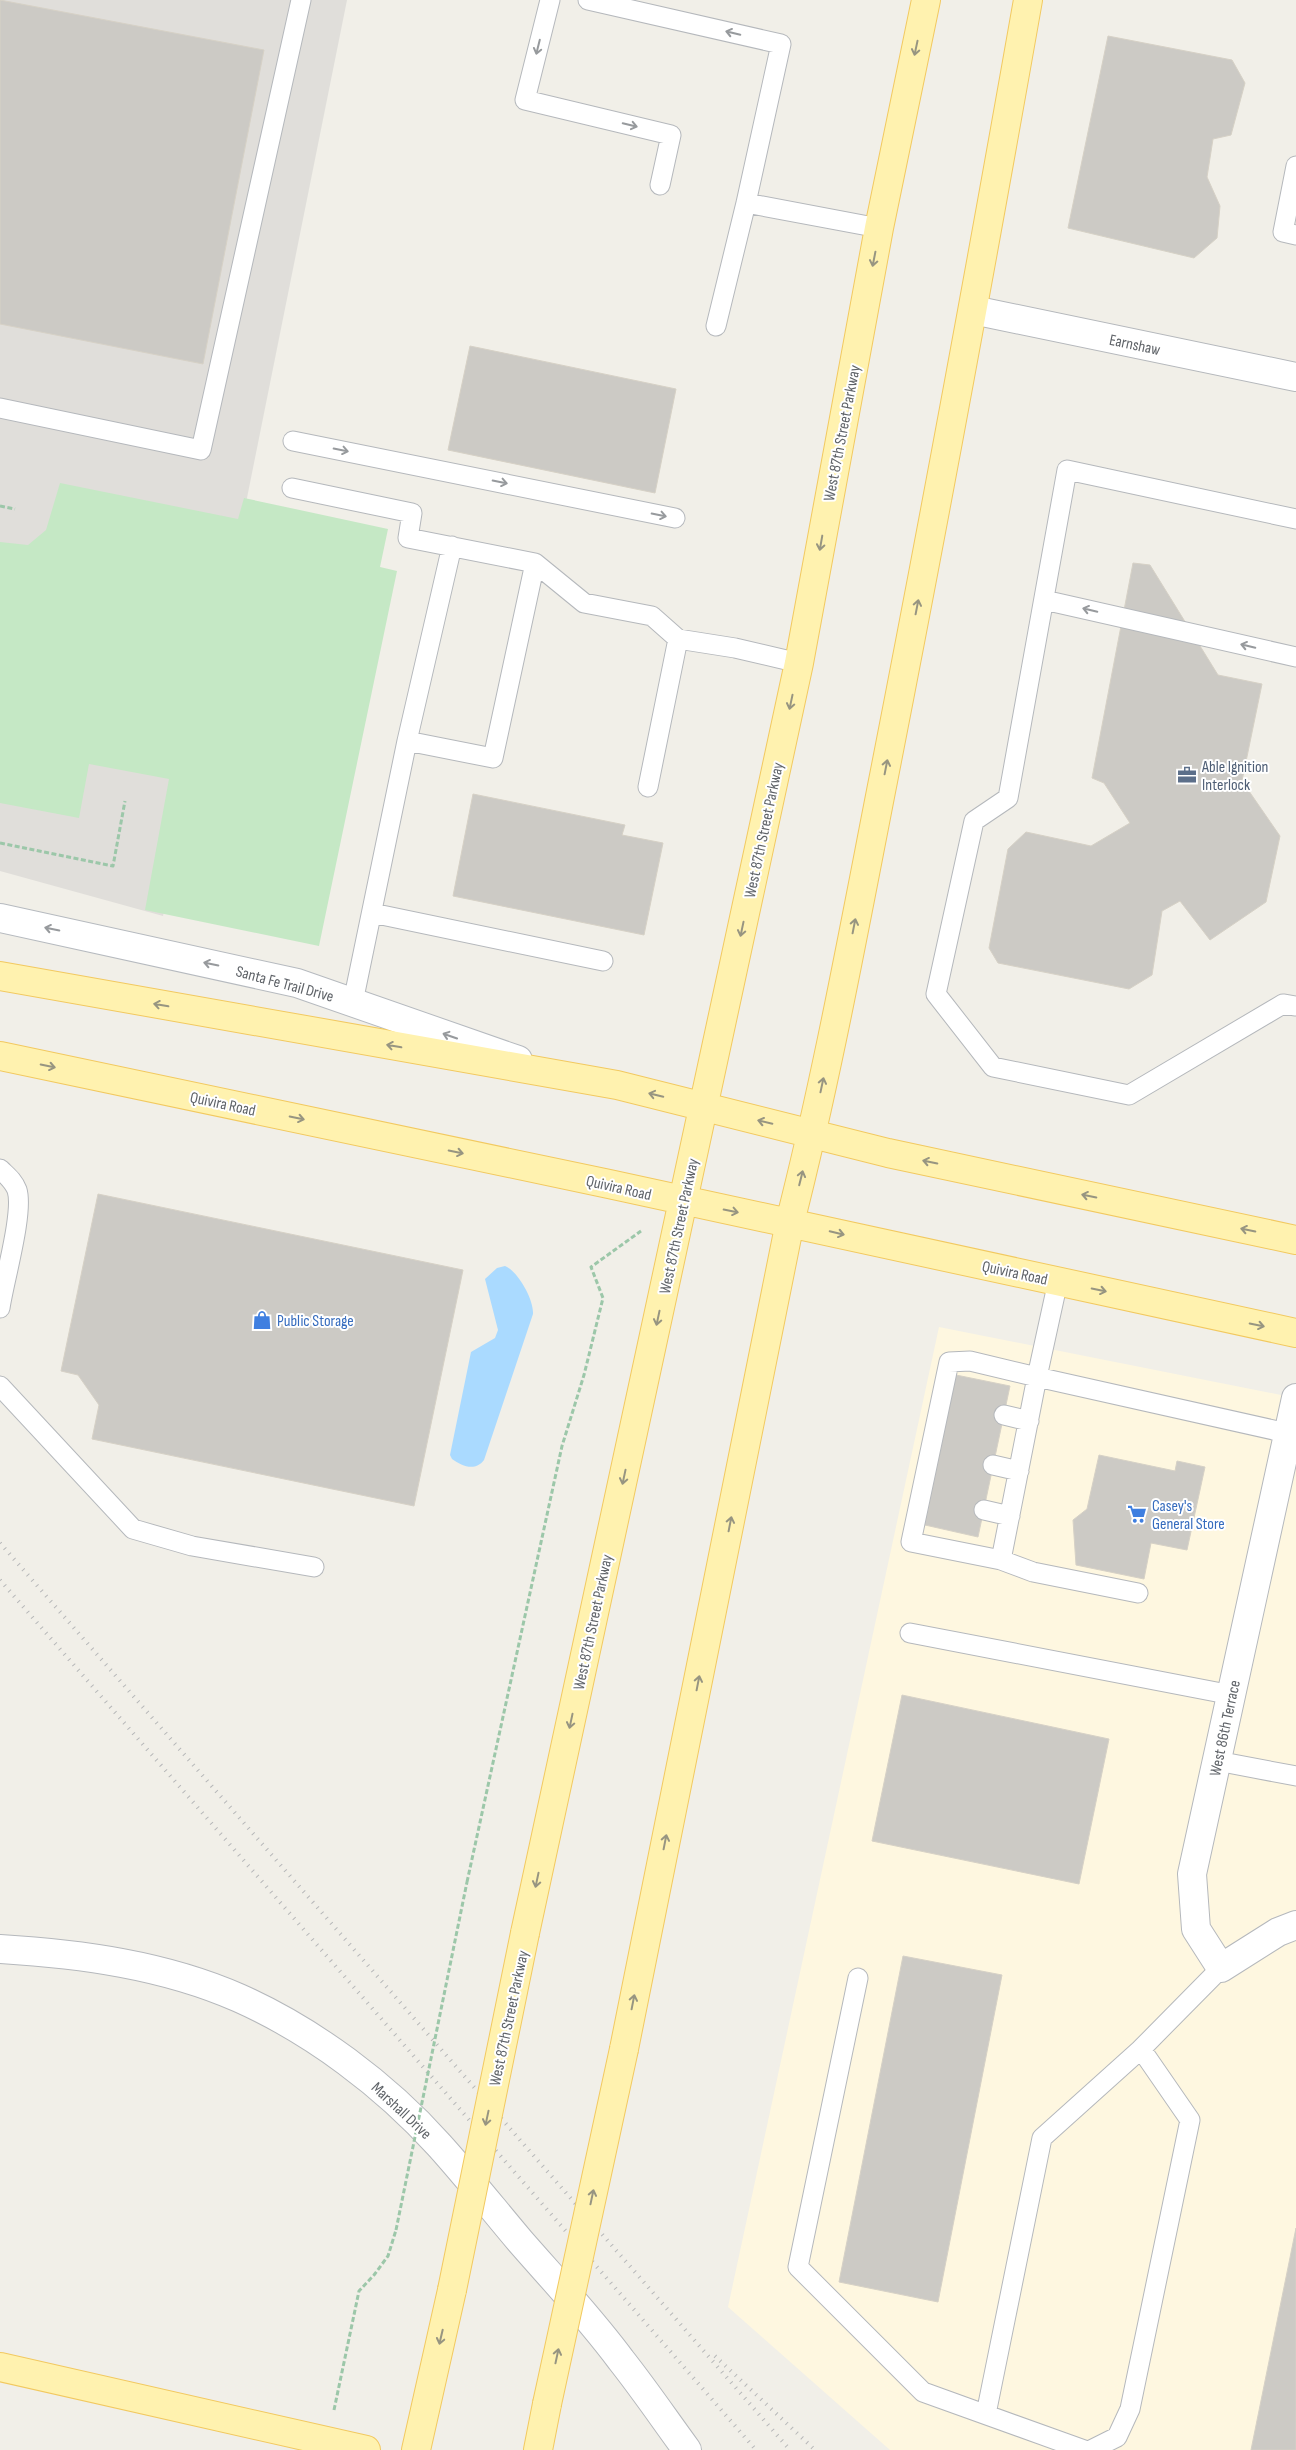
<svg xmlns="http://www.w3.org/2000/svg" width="1296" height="2450" viewBox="0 0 1296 2450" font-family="'Sofia Sans Condensed',sans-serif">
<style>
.commercial{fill:#fef7e0}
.industrial{fill:#e0deda}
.green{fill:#c5e8c5}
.water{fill:#aadaff}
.building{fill:#cccac5;stroke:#d6d1c6}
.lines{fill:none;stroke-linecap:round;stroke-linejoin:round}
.service-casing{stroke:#b5b8bc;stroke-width:21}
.minor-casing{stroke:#b5b8bc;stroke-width:30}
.tertiary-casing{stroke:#b5b8bc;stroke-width:30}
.secondary-casing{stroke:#b6babf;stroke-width:30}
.primary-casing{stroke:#f2c960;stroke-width:30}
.path{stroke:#9cc7a9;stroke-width:3;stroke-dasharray:5 2.5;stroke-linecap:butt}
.service{stroke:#fff;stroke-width:19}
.minor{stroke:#fff;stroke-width:28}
.tertiary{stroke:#fff;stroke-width:28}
.secondary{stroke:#fff;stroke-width:28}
.primary{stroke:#fff2af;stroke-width:28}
.rail{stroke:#b6b7b8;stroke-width:4;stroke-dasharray:1 6;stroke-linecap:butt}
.primary-bridge-casing{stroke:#f2c960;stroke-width:30;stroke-linecap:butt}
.path-bridge{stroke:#9cc7a9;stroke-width:3;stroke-dasharray:5 2.5;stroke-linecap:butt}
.primary-bridge{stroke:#fff2af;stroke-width:28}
.oneway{stroke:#979a9d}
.oneway2{stroke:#979581}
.labels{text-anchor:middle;stroke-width:4;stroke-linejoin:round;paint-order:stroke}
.street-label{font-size:16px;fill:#5f6368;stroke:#fff}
.service-label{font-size:16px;fill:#4e5e75;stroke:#fff;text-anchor:start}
.shop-label{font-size:16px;fill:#366cbe;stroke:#fff;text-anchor:start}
</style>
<rect width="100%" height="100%" fill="#f1efe8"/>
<path class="commercial" d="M939,1327L1296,1398V2450H890L728,2307Z"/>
<path class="industrial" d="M0,0H347L163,916L0,871Z"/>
<path class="green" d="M60,483L238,519L244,498L388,529L380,567L397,571L319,946L145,910L169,779L89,764L79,818L0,803V542L28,545L46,530Z"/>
<path class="water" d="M505,1266C518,1271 534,1300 533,1314L484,1460C475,1472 462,1466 452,1459L450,1455L471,1352L495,1338L498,1330L485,1279L497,1268Z"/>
<path class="building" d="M0,0L264,50L203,364L0,324Z
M1108,36L1232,60L1245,83L1231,135L1213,139L1207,177L1220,206L1217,238L1194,258L1068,228Z
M470,346L676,389L655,493L448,450Z
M1133,563L1150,565L1218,675L1262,684L1242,781L1280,836L1266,902L1210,940L1180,901L1162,911L1152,975L1129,989L998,963L989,948L1008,849L1026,832L1091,846L1130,823L1104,783L1092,778Z
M473,794L625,825L622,835L663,843L644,935L453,896Z
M98,1194L463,1270L414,1506L92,1439L99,1405L78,1375L61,1371Z
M956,1375L1010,1386L978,1537L925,1525Z
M1099,1455L1175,1471L1177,1461L1205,1467L1187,1550L1151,1543L1144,1579L1076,1565L1073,1520L1087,1509Z
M902,1695L1109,1739L1079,1884L872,1841Z
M903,1956L1002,1975L938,2302L839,2282Z
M1296,2228V2450H1251Z"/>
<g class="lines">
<g class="service-casing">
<path id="service" d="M550,0L525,100L671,135L660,185
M588,0L781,44L746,203L716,326
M1296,166L1283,232L1296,235
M746,203L879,228
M0,408L201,450L301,0
M293,441L675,518
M292,488L412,513L408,538L535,563L584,603L652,616L678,639L735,648L799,663
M1296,519L1067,470L1008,798L974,821L936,994L993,1067L1129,1095L1283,1004L1296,1006
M1044,600L1296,657
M407,741L452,546
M648,787L678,639
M372,913L603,961
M353,1002L407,741L493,758L535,563
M0,1169C7,1176 13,1180 17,1190C24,1212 4,1281 0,1308
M1058,1281L1037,1377L1296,1435
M970,1361L1037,1377L1001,1560L911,1542L949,1362Z
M0,1386L133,1529L192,1546L314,1567
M1004,1415L1029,1421
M993,1465L1019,1471
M984,1510L1010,1516
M1001,1560L1033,1572L1138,1593
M910,1633L1232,1695
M1217,1761L1296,1776
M858,1978L798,2267L923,2392L1084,2450
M986,2414L1042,2138L1141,2049
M1091,2450L1117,2437L1130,2409L1190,2120L1141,2049L1221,1968"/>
</g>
<g class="minor-casing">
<path id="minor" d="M973,310L1296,377
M1296,1398L1192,1874L1196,1929L1221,1968L1278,1932L1296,1925"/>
</g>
<g class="tertiary-casing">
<path id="tertiary" d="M0,1949C81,1954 164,1965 239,1998C313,2031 385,2085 439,2145C467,2176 493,2209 520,2241C554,2280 590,2318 621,2360C644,2389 665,2420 687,2450"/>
</g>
<g class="secondary-casing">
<path id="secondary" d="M0,918L297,983L518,1060"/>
</g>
<g class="primary-casing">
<path id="primary" d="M0,976L617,1085L888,1153L1296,1240
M0,1056L609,1184L1296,1333
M525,1933L799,663L879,228L926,0
M624,2049L790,1222C827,1077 854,929 883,781C934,521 982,261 1028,0
M0,2367L366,2450
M416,2450L452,2290
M538,2450L547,2404"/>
</g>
<path class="path" d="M0,506L15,509
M0,843L113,866L125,801
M467,1882L562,1446L584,1375L603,1298L591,1267L641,1231
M334,2410L359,2291L374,2275L388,2256L396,2230"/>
<use href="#service" class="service"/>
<use href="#minor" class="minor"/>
<use href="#tertiary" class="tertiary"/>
<use href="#secondary" class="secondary"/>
<use href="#primary" class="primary"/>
<path class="rail" d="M0,1543L790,2450
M0,1580L756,2450
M715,2356L815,2450"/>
<g class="primary-bridge-casing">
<path id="primary-bridge" d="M452,2290L525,1933
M547,2404L624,2049"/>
</g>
<path class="path-bridge" d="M396,2230L467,1882"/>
<use href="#primary-bridge" class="primary-bridge"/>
</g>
<defs><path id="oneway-shaft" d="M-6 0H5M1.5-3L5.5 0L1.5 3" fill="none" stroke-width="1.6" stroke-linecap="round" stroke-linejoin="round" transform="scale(1.25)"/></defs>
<g class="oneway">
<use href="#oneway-shaft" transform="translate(733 33) rotate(-167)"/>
<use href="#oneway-shaft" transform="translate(538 47) rotate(104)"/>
<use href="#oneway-shaft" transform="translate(630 125) rotate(14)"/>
<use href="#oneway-shaft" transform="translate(341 450) rotate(11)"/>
<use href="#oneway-shaft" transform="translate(500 482) rotate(11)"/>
<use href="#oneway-shaft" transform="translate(659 515) rotate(11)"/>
<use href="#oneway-shaft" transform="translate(1090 610) rotate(-167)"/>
<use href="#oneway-shaft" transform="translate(1248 646) rotate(-167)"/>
<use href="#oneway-shaft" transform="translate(52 929) rotate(-168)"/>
<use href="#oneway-shaft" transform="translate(211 964) rotate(-168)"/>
<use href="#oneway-shaft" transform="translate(450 1036) rotate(-161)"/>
</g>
<g class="oneway2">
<use href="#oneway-shaft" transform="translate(916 48) rotate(102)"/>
<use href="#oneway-shaft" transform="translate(874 259) rotate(101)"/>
<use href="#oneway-shaft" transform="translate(821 543) rotate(100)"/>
<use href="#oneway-shaft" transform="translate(917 607) rotate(-79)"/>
<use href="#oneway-shaft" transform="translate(791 702) rotate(102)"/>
<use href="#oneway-shaft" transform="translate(886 767) rotate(-79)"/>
<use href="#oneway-shaft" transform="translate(854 926) rotate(-79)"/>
<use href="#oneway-shaft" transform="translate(742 929) rotate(102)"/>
<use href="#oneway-shaft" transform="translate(161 1005) rotate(-170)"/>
<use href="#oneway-shaft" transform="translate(394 1046) rotate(-170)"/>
<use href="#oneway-shaft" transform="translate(48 1066) rotate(12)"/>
<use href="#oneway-shaft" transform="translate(822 1085) rotate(-78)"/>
<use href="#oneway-shaft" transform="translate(656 1095) rotate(-166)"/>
<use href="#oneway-shaft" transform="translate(297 1118) rotate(12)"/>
<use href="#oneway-shaft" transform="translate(765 1122) rotate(-167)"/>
<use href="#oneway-shaft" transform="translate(456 1152) rotate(12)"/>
<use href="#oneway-shaft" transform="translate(930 1162) rotate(-168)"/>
<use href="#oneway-shaft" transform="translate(801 1178) rotate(-76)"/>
<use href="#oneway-shaft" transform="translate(1089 1196) rotate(-168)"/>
<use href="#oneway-shaft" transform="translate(731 1211) rotate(11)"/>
<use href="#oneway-shaft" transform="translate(1248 1230) rotate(-168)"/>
<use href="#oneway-shaft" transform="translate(837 1233) rotate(13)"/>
<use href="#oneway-shaft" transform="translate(1099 1290) rotate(12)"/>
<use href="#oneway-shaft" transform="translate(658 1318) rotate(102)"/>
<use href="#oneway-shaft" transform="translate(1257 1325) rotate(12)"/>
<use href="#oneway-shaft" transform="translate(624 1477) rotate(102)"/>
<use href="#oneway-shaft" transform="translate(730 1524) rotate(-79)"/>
<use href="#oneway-shaft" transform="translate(698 1683) rotate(-79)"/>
<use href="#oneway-shaft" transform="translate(571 1721) rotate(102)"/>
<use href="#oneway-shaft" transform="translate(665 1842) rotate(-79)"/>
<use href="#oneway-shaft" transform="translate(537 1880) rotate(102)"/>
<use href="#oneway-shaft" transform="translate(633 2002) rotate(-79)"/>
<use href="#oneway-shaft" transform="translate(487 2118) rotate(102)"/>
<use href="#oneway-shaft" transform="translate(592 2197) rotate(-78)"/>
<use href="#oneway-shaft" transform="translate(441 2337) rotate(103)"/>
<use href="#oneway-shaft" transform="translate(557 2356) rotate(-78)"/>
</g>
<defs>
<g id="office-bare" transform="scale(1.5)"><path d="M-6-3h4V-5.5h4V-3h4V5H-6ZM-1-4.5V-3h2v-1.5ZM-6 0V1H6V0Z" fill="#5c6f8a" stroke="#fff" stroke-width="2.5" paint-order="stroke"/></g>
<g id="shop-bare" transform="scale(1.5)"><path d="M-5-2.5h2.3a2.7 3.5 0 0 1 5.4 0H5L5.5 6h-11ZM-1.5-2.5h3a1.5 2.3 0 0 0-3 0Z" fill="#3f7fe0" stroke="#fff" stroke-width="2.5" paint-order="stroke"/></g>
<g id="supermarket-bare" transform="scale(1.5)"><path d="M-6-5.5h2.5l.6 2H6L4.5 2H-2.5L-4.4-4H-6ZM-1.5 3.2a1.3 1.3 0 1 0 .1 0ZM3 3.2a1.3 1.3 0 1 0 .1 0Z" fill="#3f7fe0" stroke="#fff" stroke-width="2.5" paint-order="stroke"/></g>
</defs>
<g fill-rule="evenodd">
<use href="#office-bare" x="1187" y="775"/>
<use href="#shop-bare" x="262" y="1320"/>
<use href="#supermarket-bare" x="1137" y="1514"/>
</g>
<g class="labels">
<g class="street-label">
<text transform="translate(1135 344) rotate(12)" y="6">Earnshaw</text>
<text transform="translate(841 433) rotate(-79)" y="6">West 87th Street Parkway</text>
<text transform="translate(763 830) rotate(-78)" y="6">West 87th Street Parkway</text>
<text transform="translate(285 983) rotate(15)" y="6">Santa Fe Trail Drive</text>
<text transform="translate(223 1103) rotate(12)" y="6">Quivira Road</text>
<text transform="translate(619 1187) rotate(13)" y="6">Quivira Road</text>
<text transform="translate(678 1226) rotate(-78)" y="6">West 87th Street Parkway</text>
<text transform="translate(1015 1272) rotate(12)" y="6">Quivira Road</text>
<text transform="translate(592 1622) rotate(-78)" y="6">West 87th Street Parkway</text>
<text transform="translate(1224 1728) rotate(-78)" y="6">West 86th Terrace</text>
<text transform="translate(508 2018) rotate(-78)" y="6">West 87th Street Parkway</text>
<text transform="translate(402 2110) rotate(43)" y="6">Marshall Drive</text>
</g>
<g class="service-label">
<text x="1202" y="772">Able Ignition<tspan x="1202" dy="18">Interlock</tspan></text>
</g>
<g class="shop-label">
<text x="277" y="1326">Public Storage</text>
<text x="1152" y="1511">Casey's<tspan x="1152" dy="18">General Store</tspan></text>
</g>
</g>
</svg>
